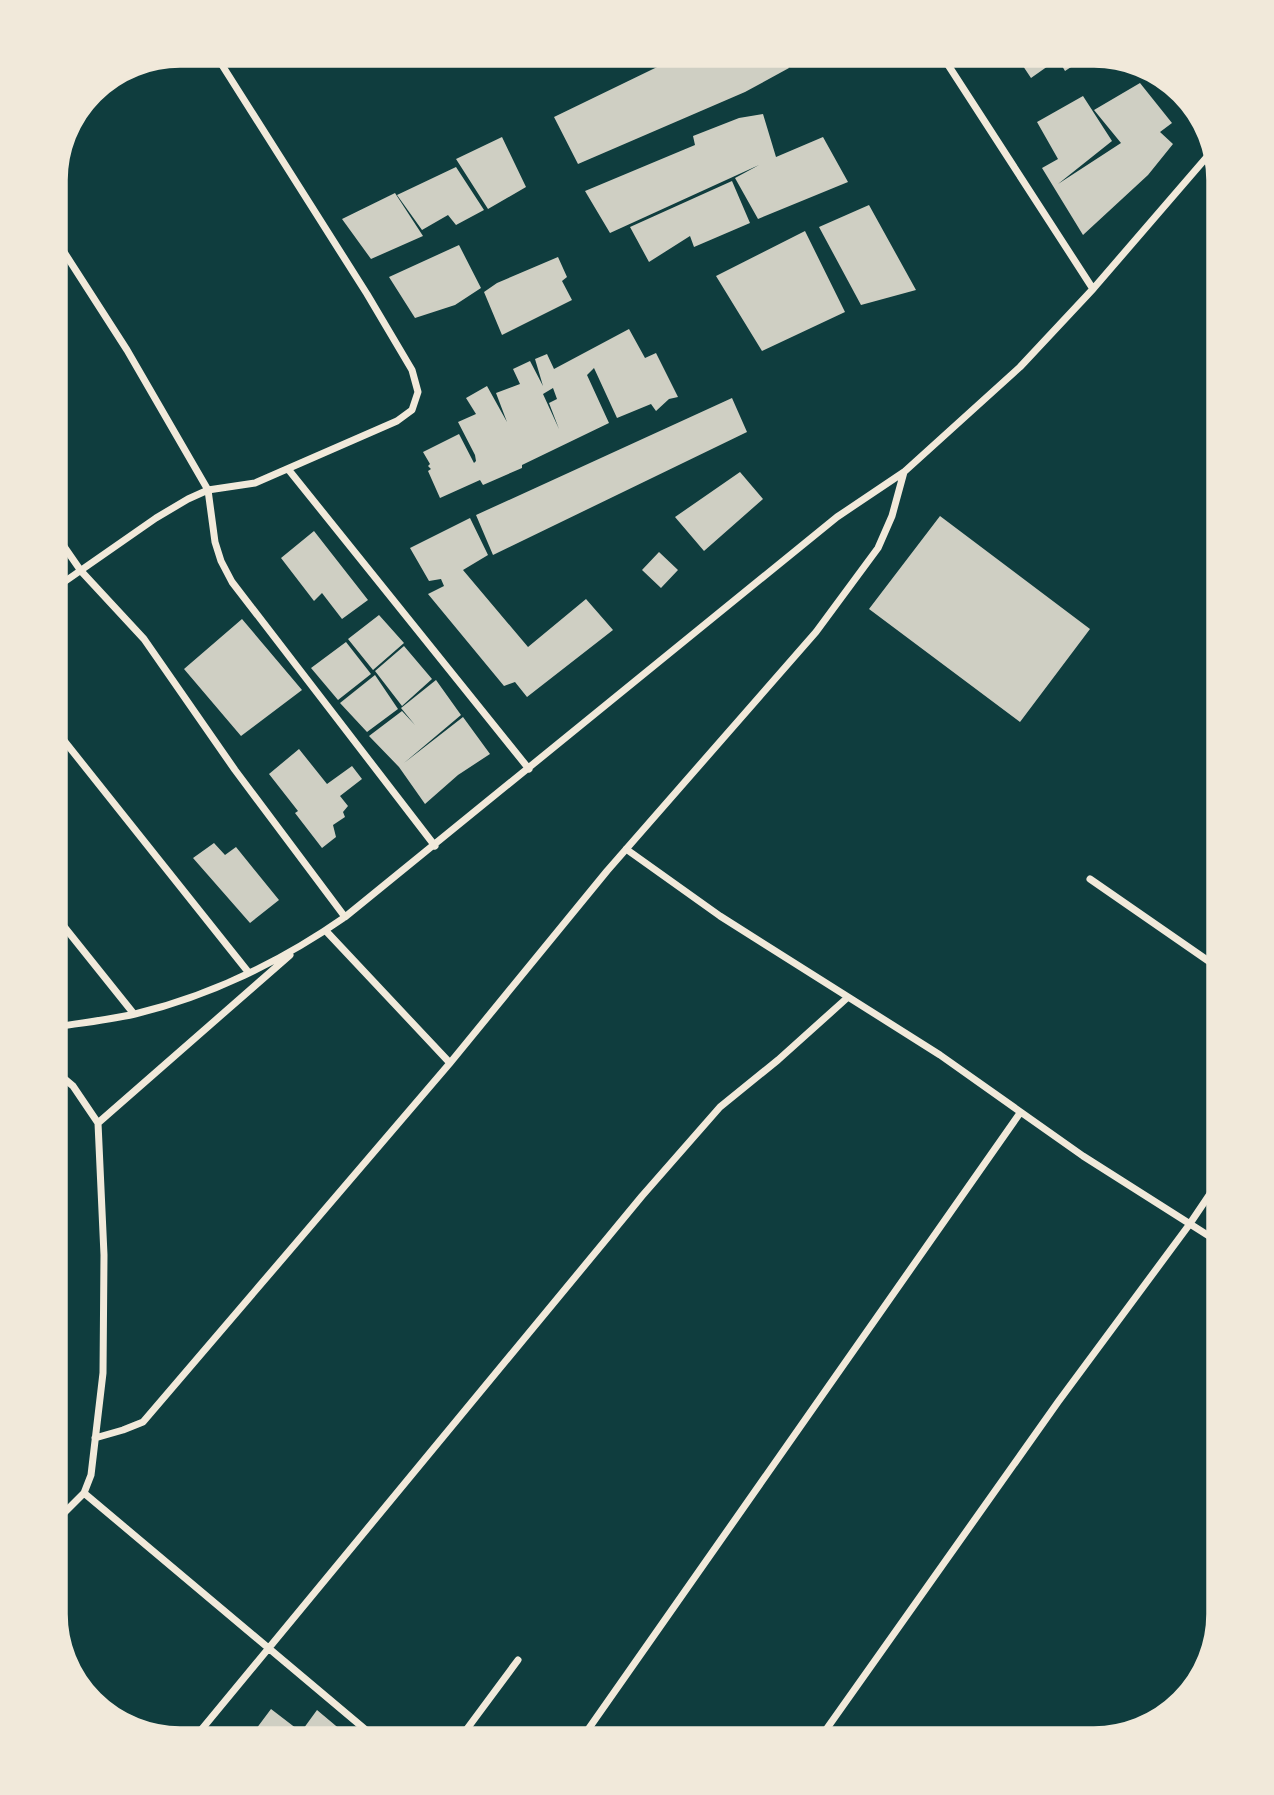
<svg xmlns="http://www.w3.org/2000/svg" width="1274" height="1795" viewBox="0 0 1274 1795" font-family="Signika,sans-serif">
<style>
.building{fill:#cfcfc3;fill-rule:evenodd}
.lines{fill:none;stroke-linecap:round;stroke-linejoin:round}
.minor{stroke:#f1e9da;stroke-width:7}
.rim{fill:none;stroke:#f1e9da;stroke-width:3.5}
</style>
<rect width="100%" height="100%" fill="#0f3d3e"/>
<path class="building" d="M684,54H780L789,68L745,92L578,164L554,117Z
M1015,54H1091L1065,71L1058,59L1031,78Z
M1140,83L1172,123L1160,132L1173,144L1148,175L1083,235L1042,168L1058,159L1037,122L1083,96L1112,141L1058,184L1121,143L1094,110Z
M763,114L776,157L823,137L848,182L758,219L735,178L759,165L610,233L585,191L695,145L693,136L739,118Z
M502,137L526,187L488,209L456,159Z
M456,167L484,210L456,225L448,215L422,230L397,195Z
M732,181L750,223L694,247L690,236L649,262L630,227Z
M395,193L423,236L371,259L342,219Z
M869,205L916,290L861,305L819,227Z
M805,231L845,312L762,351L716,276Z
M459,245L481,288L455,305L415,318L389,277Z
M558,257L567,277L562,281L572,300L502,335L484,292L497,283Z
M629,329L645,358L656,353L678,397L669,399L656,411L651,404L617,418L594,368L587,375L609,423L522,465V468L483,485L480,480L440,498L428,471L431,469L428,466L430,464L423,452L459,434L474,463L476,461L475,455L458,422L476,414L466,398L487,386L507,422L496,393L520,384L513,369L530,361L543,386L535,359L547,354L554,369ZM553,388L557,399L549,403L559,429L543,394Z
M732,398L747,432L493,555L476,515Z
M740,472L763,499L704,551L675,517Z
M940,516L1090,629L1020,722L869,609Z
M470,518L488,555L463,570L528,647L586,599L613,630L527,697L515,682L504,686L428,594L444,586L441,579L429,581L410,548Z
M314,531L368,600L342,619L322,593L314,601L281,558Z
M659,552L678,570L661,588L642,570Z
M379,615L404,643L373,670L348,639Z
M242,619L302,690L241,736L184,669Z
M346,642L371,674L338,700L311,668Z
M404,646L432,679L402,706L375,671Z
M375,675L398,709L367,732L340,703Z
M436,680L461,715L404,763L463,717L490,754L458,775L425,804L399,767L369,736L402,711L415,725L401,708Z
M299,749L327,784L352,766L362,779L340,796L348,806L343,812L345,817L333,825L336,837L322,848L295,813L298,811L269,774Z
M214,843L225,855L236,847L279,900L250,923L193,858Z
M271,1709L301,1732L317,1710L354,1741H247Z"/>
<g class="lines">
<path class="minor" d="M941,54L1093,289
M55,238L127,350L208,490L215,542L221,561L232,582L435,846
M288,469L529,769
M54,532L81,571L144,639L235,770L345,917
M54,589L156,518L188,499L208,490L255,483L397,421L412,410L418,392L412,370L367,294L215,54
M54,728L249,973
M626,849L720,916L940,1055L1083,1156L1220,1243
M1090,879L1220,969
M54,914L134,1014
M326,931L450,1063
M54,1027C81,1023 108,1020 135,1014C209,996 282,961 345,917L837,517L904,472L1020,367L1093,289L1212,151
M54,1070L73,1086L98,1123L290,955
M95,1438L123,1430L143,1422L450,1063L607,871L816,632L878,548L892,516L904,472
M84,1493L379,1741
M54,1523L84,1493L91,1475L103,1373L104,1255L98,1123
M192,1741L642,1196L720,1107L778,1060L847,998
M458,1741L518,1660
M580,1741L1020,1113
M818,1741L1058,1402L1189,1225L1220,1179"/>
</g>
<path d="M0 0H1274V1795H0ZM180 66H1094A114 114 0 0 1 1208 180V1614A114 114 0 0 1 1094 1728H180A114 114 0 0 1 66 1614V180A114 114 0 0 1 180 66Z" fill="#f1e9da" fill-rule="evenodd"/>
<path class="rim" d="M180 66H1094A114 114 0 0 1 1208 180V1614A114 114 0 0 1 1094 1728H180A114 114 0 0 1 66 1614V180A114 114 0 0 1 180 66Z"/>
</svg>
